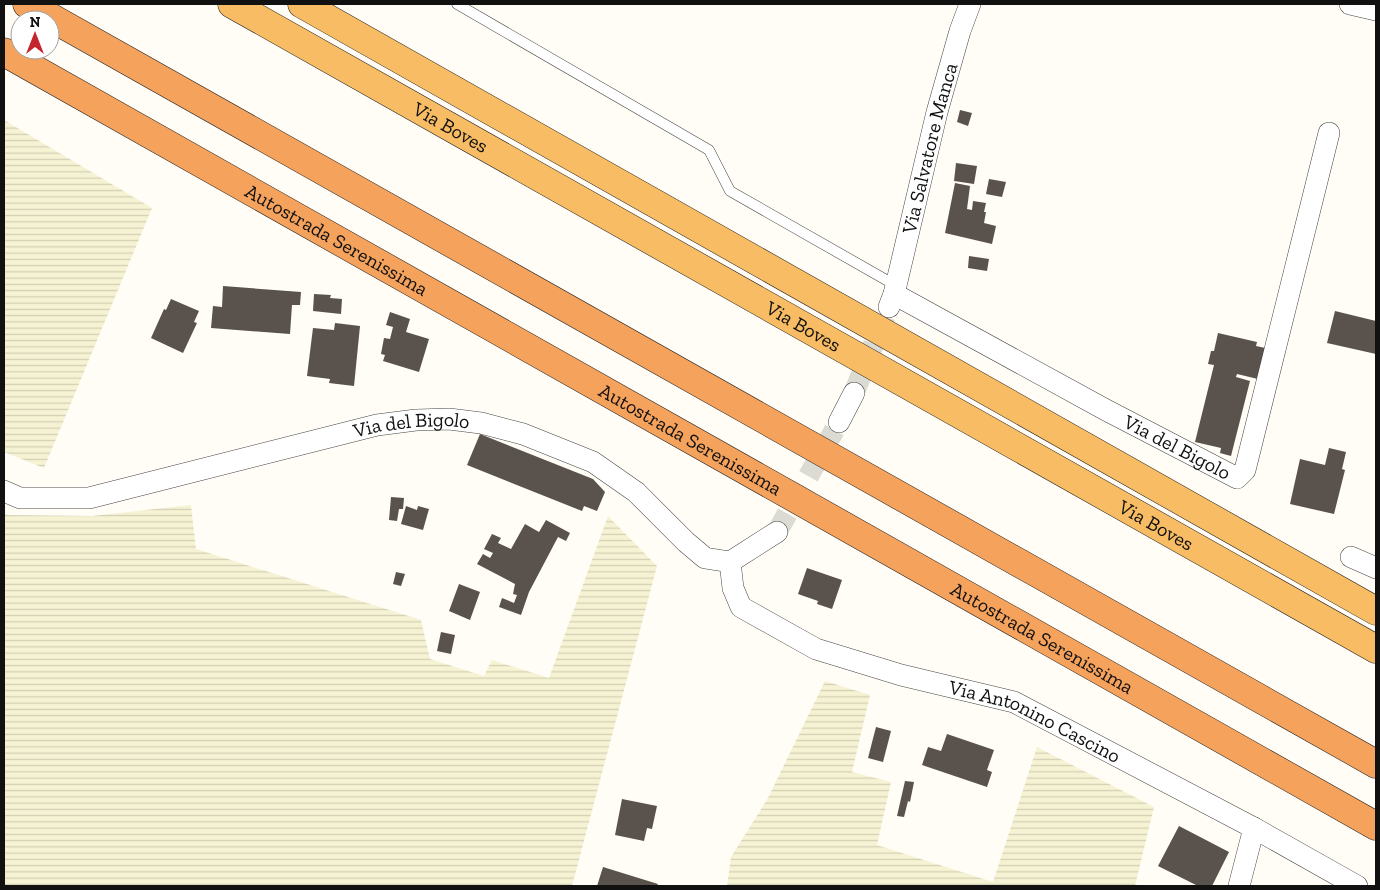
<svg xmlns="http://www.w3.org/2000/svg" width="1380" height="890" viewBox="0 0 1380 890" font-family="'Zilla Slab',serif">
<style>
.farmland{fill:url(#farmland-rules)}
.building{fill:#5a524d}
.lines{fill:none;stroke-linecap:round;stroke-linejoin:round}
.minor-tunnel{stroke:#dbdad3;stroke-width:21;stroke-dasharray:21 11;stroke-linecap:butt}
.service-casing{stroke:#444;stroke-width:11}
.minor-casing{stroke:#444;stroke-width:22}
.trunk-casing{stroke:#222;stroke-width:29}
.motorway-casing{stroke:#222;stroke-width:29}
.service{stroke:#fff;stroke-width:10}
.minor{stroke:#fff;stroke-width:21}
.trunk{stroke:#f7bc64;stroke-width:28}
.motorway{stroke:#f5a25d;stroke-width:28}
.labels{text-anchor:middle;stroke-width:5;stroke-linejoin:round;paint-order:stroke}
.street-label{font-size:20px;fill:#111;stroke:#fff}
</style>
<defs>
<pattern id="farmland-rules" width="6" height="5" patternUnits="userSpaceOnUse" patternTransform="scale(1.25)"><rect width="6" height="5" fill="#f6f3d4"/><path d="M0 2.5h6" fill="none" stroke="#d2cfb5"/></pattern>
</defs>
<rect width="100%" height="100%" fill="#fffdf5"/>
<path class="farmland" d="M4,120L152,208L44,468L4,452Z
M191,505L196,549L421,620L430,659L484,676L492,660L549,678L608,516L657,566L572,886H4V513L8,515L92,516Z
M825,681L870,695L852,772L891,782L877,845L993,882L1037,747L1154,807L1135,886H727L731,857L768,798Z"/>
<path class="building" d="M960,110L972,113L968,126L957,122Z
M956,163L977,166L974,184L954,181Z
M989,179L1006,182L1002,197L986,194Z
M955,183L970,186L967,209L972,210L973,201L986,203L984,212H986L984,223L996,226L992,244L945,233Z
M969,256L989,259L987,271L968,268Z
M223,286L301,292L300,305H292L290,334L211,328L213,306L222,307Z
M314,294L331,295L330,298L342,299L341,314L313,311Z
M171,299L199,311L194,322L197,323L183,353L151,338L164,309L166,310Z
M1335,311L1376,321V354L1327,343Z
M390,312L410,319L406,332L429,339L419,372L383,361L385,355L381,354L384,338L390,339L393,327L386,325Z
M335,323L360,326L354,386L329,383L330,379L307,376L313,328L334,330Z
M1218,333L1257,342L1256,346L1270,349L1262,380L1237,374L1236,377L1250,381L1231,456L1220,453L1221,448L1195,442L1214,365L1208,364L1211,351H1214Z
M480,434L593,479L605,492L597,511L584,506L582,511L467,465Z
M1329,448L1346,452L1342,469L1345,470L1334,514L1290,504L1300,459L1325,465Z
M391,497L404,498L403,509H399L397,521L389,520Z
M406,506L417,510L418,506L429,509L423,530L401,524Z
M546,520L570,533L566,541L558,537L529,592L521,615L499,607L502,598L514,603L517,595L513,594L515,584L477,564L483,554L490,558L493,553L484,549L492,534L501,538L498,543L511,549L525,524L539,532Z
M807,568L842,580L832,609L817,604L818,601L798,594Z
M396,572L405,574L401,586L393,584Z
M459,584L480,592L470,620L449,611Z
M441,632L455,635L451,654L437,651Z
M876,727L891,731L883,762L868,758Z
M947,734L994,750L987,770L992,772L987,787L922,765L928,747L941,751Z
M905,781L914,782L910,802L908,801L904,817L897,816Z
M622,799L657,806L652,829L647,828L644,841L615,835Z
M1179,826L1229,852L1212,886H1198L1158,866Z
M603,867L658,884L657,886H597Z"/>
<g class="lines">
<path class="minor-tunnel" d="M854,393L885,316
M777,532L839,422"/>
<g class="service-casing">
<path id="service" d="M457,4L709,150L730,191L895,285"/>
</g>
<g class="minor-casing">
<g id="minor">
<path d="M1350,4L1376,10"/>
<path id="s1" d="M894,294L1106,410L1237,478L1245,470L1329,133"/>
<path id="s2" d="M889,307L894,294L937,112L960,31L970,4"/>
<path d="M839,422L854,393"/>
<path id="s3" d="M4,491L20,498H89L377,425L416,420L449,419L481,423L523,434L593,462L636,492L686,542L705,558L730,562L777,532"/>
<path d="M1351,557L1376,568"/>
<path id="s4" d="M730,562L733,588L741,607L816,649L901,675L1014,702L1254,828L1357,886"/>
<path d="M1239,886L1254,828"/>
</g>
</g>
<g class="trunk-casing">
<g id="trunk">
<path id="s5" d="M232,4L1376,649"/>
<path d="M302,4L1376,611"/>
</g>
</g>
<g class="motorway-casing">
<g id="motorway">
<path d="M27,4L1376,764"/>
<path id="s6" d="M4,52L1376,826"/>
</g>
</g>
<use href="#service" class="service"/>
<use href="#minor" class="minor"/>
<use href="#trunk" class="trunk"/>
<use href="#motorway" class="motorway"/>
</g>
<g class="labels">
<g class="street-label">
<text dy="7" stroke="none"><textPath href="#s5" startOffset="251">Via Boves</textPath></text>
<text dy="7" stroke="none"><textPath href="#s2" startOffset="164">Via Salvatore Manca</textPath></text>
<text dy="7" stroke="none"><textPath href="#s6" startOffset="382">Autostrada Serenissima</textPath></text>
<text dy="7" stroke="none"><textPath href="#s5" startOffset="656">Via Boves</textPath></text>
<text dy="7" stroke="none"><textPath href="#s3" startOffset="418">Via del Bigolo</textPath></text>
<text dy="7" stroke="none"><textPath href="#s6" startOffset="788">Autostrada Serenissima</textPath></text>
<text dy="7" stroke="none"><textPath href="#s1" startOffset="322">Via del Bigolo</textPath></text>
<text dy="7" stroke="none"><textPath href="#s5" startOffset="1061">Via Boves</textPath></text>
<text dy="7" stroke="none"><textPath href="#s6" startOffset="1192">Autostrada Serenissima</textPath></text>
<text dy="7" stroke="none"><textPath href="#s4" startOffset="364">Via Antonino Cascino</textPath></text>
</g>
</g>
<rect width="1380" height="890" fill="none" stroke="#111111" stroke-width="10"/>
<g transform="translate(35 35)"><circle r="24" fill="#ffffff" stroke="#a0a0a0"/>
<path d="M0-4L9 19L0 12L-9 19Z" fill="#c4262e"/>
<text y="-8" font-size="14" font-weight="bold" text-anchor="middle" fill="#111111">N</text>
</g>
</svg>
